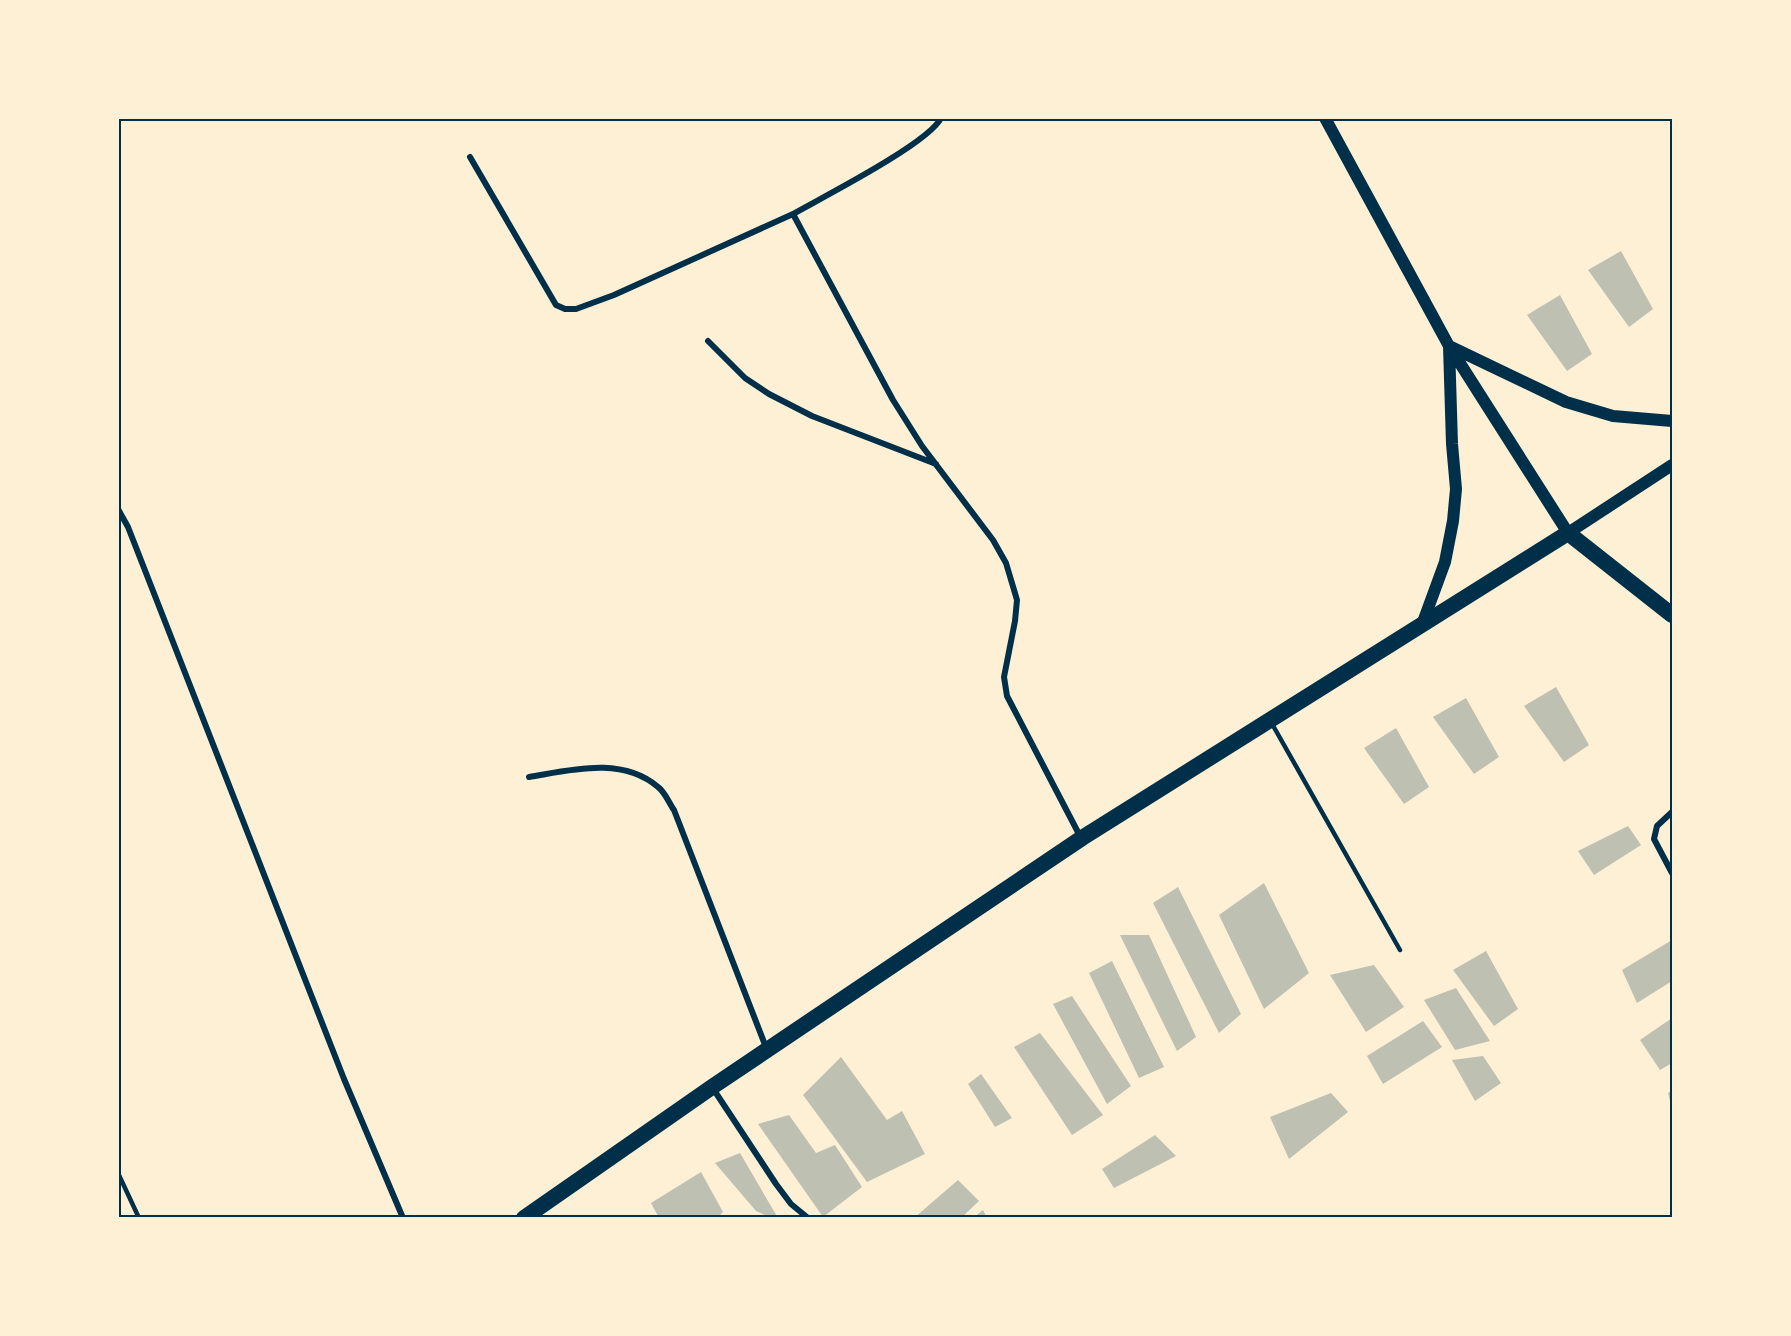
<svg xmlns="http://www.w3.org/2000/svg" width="1791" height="1336" viewBox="0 0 1791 1336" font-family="'Noto Sans',sans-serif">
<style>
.building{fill:#bec0b2}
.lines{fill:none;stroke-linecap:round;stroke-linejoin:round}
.service{stroke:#003049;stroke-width:4.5}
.minor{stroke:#003049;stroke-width:6}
.secondary{stroke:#003049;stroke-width:12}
.trunk{stroke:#003049;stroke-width:16}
.neatline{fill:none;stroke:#003049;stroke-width:2}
</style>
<rect width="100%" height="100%" fill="#fdf0d5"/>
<path class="building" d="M1621,251L1653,309L1629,327L1588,270Z
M1560,295L1592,354L1567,371L1527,315Z
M1556,687L1589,745L1564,762L1524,706Z
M1466,698L1499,757L1474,774L1433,717Z
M1396,728L1429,787L1404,804L1364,748Z
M1628,826L1641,845L1594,875L1578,851Z
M1264,883L1309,973L1264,1009L1219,915Z
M1178,887L1241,1014L1219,1033L1153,903Z
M1120,935H1149L1196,1037L1177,1051Z
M1672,940V981L1637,1003L1622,970Z
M1486,951L1518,1009L1494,1026L1453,970Z
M1112,961L1164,1067L1139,1078L1089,973Z
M1374,965L1404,1007L1366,1032L1330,975Z
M1456,988L1490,1041L1455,1050L1424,1000Z
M1072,996L1131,1086L1107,1104L1053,1004Z
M1672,1018V1063L1660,1070L1640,1040Z
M1423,1021L1442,1047L1383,1084L1367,1056Z
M1040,1033L1103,1115L1072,1135L1014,1047Z
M1483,1056L1501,1083L1475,1101L1452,1060Z
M841,1057L887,1120L902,1111L925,1154L867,1182L803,1095Z
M981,1074L1012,1118L995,1127L968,1084Z
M1672,1090V1108L1668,1093Z
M1331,1093L1348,1112L1289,1159L1270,1117Z
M789,1115L816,1153L835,1145L862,1187L823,1217L758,1124Z
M1155,1135L1176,1156L1114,1188L1102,1169Z
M740,1153L778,1218H772L756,1211L715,1163Z
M701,1172L723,1212L717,1218H659L651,1203Z
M958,1180L979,1201L961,1218H914Z
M983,1210L987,1218H973Z"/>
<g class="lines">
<path class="service" d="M1271,722L1400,950
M118,1173L139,1218"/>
<path class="minor" d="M941,118C929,143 823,197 793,214L893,400L922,446L993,540L1006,563L1017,600L1015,621L1004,677L1007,696L1081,838
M470,157L556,305L565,309H576L614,295L793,214
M708,341L745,378L769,394L812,416L936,464
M118,509L128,527L344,1079L403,1218
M529,777C571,770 622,756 658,787C665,792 669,803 674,810L767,1050
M1672,812L1657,826L1654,839L1672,873
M712,1087L776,1184L791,1204L808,1218"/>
<path class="secondary" d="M1325,118L1449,346L1568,533L1672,465
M1423,622L1445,562L1453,521L1456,489L1452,444L1449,346L1566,402L1613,416L1672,421"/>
<path class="trunk" d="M524,1218L712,1087L1082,838L1568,533L1672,615"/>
</g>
<rect width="1791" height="1336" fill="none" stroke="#fdf0d5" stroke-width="240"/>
<rect x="120" y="120" width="1551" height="1096" class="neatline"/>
</svg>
